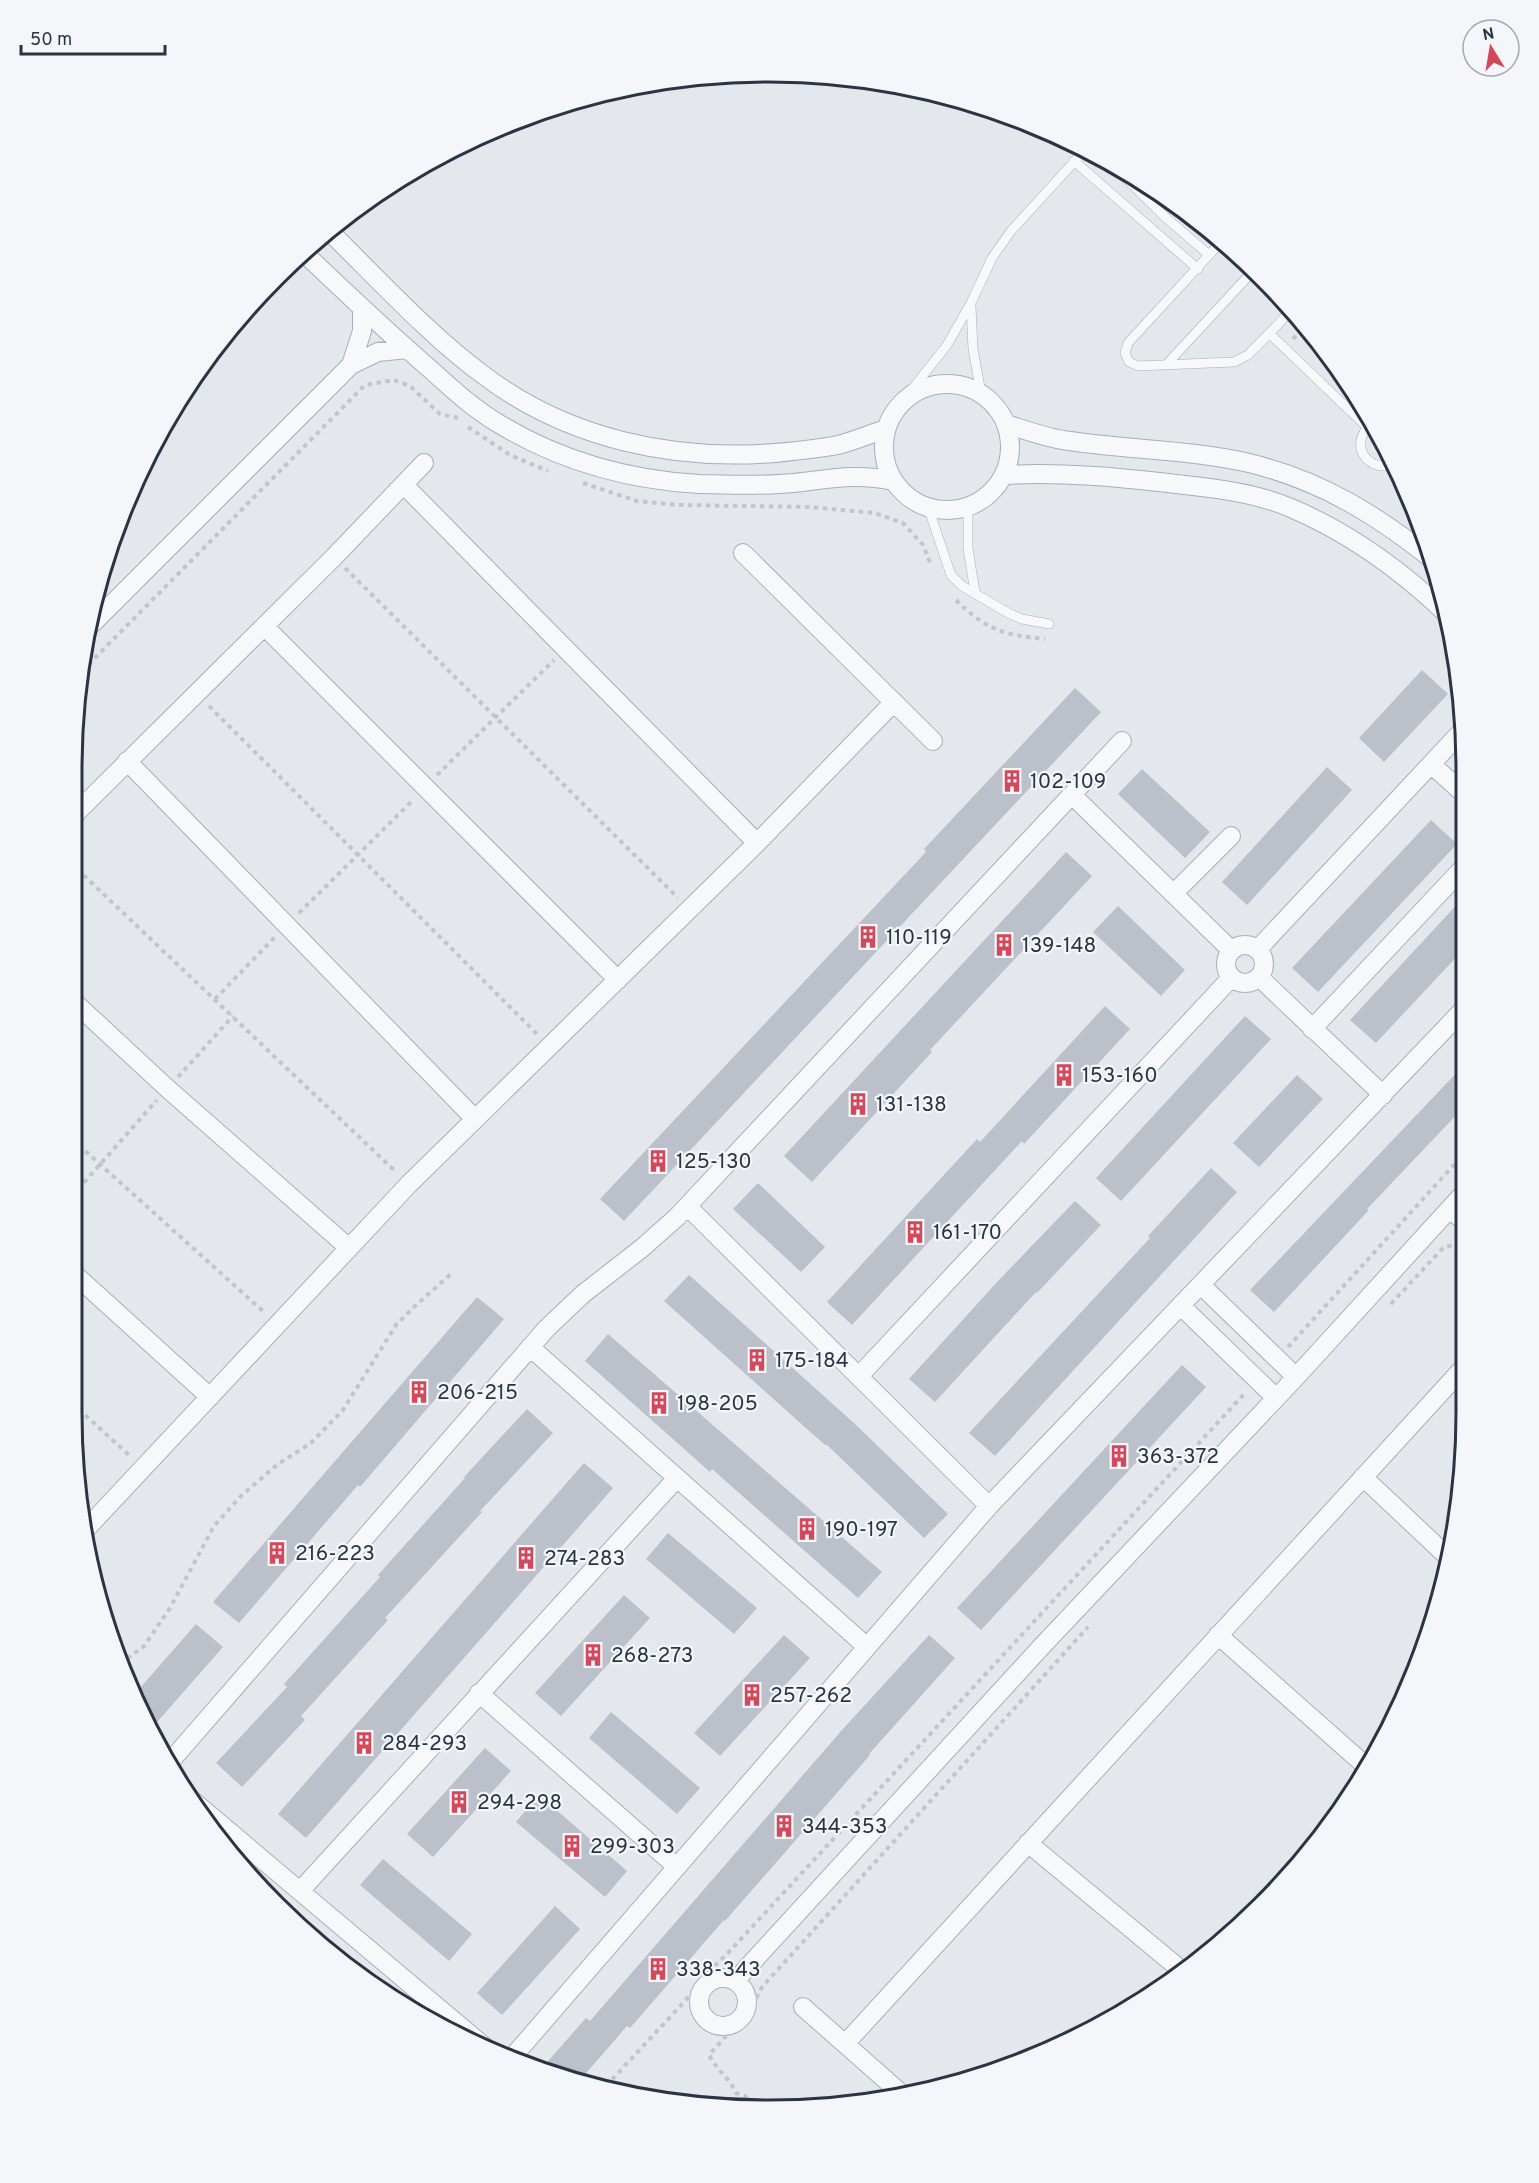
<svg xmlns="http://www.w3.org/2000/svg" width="1539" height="2183" viewBox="0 0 1539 2183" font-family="Overpass,sans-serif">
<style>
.building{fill:#bbc0ca}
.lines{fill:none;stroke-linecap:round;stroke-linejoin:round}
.lane-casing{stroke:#a9aeb7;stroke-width:10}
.street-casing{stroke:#a9aeb7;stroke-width:20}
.path{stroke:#c2c5cb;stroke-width:4;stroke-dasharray:4.5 4.5;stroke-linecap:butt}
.lane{stroke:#f7f8fa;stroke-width:9}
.street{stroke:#f7f8fa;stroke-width:18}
.labels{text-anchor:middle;stroke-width:4.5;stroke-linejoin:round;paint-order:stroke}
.poi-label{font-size:21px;fill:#2b3445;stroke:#f4f6f9;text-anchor:start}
.rim{fill:none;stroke:#2b3445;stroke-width:3}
</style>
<rect width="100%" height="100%" fill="#e4e7ec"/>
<path class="building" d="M1422,670L1448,694L1384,762L1359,738Z
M1075,688L1101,712L624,1221L600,1199L926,852L924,849Z
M1327,767L1352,790L1247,905L1222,882Z
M1142,769L1210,832L1185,858L1118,794Z
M1431,820L1457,844L1318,992L1292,968Z
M1066,852L1092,876L930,1050L932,1052L812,1182L784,1156Z
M1462,899L1463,950L1376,1043L1350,1020Z
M1118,906L1185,970L1161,996L1093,932Z
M1105,1006L1130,1029L1024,1144L1022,1141L852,1325L827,1302L977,1139L980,1142Z
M1245,1016L1271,1039L1121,1201L1096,1178Z
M1463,1066V1108L1367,1209L1369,1210L1274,1312L1250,1290Z
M1297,1075L1323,1099L1259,1167L1233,1143Z
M1211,1168L1237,1192L995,1456L969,1433L1150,1238L1148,1236Z
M758,1183L825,1247L801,1272L733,1209Z
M1075,1201L1101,1225L1037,1293L1036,1292L935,1402L909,1379L998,1281Z
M689,1275L855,1424L948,1514L924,1538L826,1444L825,1445L664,1301Z
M477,1297L504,1319L360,1487L358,1485L239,1623L213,1602Z
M608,1334L882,1572L858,1598L712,1469L710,1472L585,1361Z
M1182,1365L1206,1387L981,1630L957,1608Z
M527,1409L553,1433L480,1511L482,1512L385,1618L388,1620L301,1716L305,1720L242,1787L216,1763L287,1687L284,1684L380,1577L378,1575L465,1478L464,1477Z
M584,1463L613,1488L306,1838L278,1814Z
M668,1533L757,1608L734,1634L646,1559Z
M624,1595L650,1618L561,1716L535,1693Z
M196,1624L223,1647L151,1729L133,1696Z
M784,1635L810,1658L720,1756L694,1733Z
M929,1635L955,1658L869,1754L870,1755L725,1921L724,1920L630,2028L627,2026L581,2079L542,2068L586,2018L590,2021L842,1730Z
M611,1712L700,1788L677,1814L589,1738Z
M485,1748L511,1771L433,1857L407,1834Z
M539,1795L627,1871L605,1897L516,1822Z
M383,1859L472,1934L449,1961L360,1885Z
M555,1906L580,1929L502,2015L477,1993Z"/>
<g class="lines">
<g class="lane-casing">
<path id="lane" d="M1074,161L1198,269
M1111,164L1163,215L1209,255
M1221,242L1128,343L1125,353L1129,362L1138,366L1234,362L1248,355L1293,309
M971,306L973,349L981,393
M1270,334L1367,427
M1166,365L1253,271
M902,402L947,345L971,303L992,258L1011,231L1086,149
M1371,425C1347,444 1369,476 1396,463
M968,506V549L975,592
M928,507L951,575L962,586L1010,614L1022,619L1049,624"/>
</g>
<g class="street-casing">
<path id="street" d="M329,231C378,279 431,337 486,377C569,439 673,461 775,453C796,451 817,449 838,445C854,441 870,434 886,429
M303,252C345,292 386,331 430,369C452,389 475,410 501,425C561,461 630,480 699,484C730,485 763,486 794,483C831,479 856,473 893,481
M351,365L362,331V308
M884 447a63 63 0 1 1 126 0a63 63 0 1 1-126 0Z
M1006,424C1025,430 1044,437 1063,440C1125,450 1188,449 1249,463C1320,480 1377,515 1433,560
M1004,475C1062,472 1118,477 1176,484C1214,488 1256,493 1291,508C1350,533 1402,571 1448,615
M404,485L757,843
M743,553L933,741
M264,626L618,980
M86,630L351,365L378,352L407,349
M127,761L475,1119
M1431,764L1462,792
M1072,795L1231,950
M72,817L334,557L424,463
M1173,894L1231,836
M1226 964a19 19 0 1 1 38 0a19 19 0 1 1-38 0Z
M1258,949L1461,732
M1259,977L1383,1095
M72,1000L168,1089L349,1248
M1312,1029L1462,869
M687,1206L989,1506
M1450,1208L1464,1222
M72,1272L210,1397
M1201,1285L1296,1377
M1181,1306L1276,1398
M530,1347L866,1646
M859,1376L1231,978
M1363,1477L1449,1558
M87,1528L409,1184L757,843L894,702
M1218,1635L1367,1767
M479,1693L677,1867
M169,1763L547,1328L583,1294L642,1248L677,1217L1122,741
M187,1796L492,2053
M1028,1843L1181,1970
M300,1891L677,1478
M699 2002a24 24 0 1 1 48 0a24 24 0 1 1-48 0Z
M735,1981L1043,1645L1296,1377L1464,1193
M803,2007L904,2096
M845,2044L1465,1366
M510,2060L989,1506L1463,1010"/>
</g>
<path class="path" d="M1293,339L1305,326
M468,427L510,455L548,471
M583,483L637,501L677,505L809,507L875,513L903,523L923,545L931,565
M345,568L678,898
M956,600C986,630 1004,635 1045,639
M82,671L365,385L394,380L410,386L440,414L458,418
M209,706L537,1034
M437,775L554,660
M77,869L396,1172
M299,913L413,800
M215,999L275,937
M178,1077L233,1016
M72,1139L265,1313
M72,1196L157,1100
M1391,1304L1443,1248L1455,1244H1464
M1288,1347L1464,1154
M72,1403L131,1457
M120,1664L144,1646L170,1608L214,1526L241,1496L278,1464L311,1443L343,1410L396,1325L416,1305L451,1274
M606,2086L685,2001L704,1976L728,1953L1246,1392
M753,2105L745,2096L736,2093C729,2077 717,2071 709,2055L726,2036L748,2019L759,1992L763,1986L1088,1627"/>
<use href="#lane" class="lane"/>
<use href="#street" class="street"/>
</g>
<defs>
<g id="building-bare" transform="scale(1.8)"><path d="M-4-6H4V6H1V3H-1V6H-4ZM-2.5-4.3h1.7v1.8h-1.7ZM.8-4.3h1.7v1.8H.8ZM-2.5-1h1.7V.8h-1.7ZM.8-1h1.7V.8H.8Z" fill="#d1495b" stroke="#f4f6f9" stroke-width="2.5" paint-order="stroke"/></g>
</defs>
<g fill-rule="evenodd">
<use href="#building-bare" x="1012" y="781"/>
<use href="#building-bare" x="868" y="937"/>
<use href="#building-bare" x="1004" y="945"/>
<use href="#building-bare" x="1064" y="1075"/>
<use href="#building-bare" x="858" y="1104"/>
<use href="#building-bare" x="658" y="1161"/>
<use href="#building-bare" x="915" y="1232"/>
<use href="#building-bare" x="757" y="1360"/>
<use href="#building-bare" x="419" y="1392"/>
<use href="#building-bare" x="659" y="1403"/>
<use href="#building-bare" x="1119" y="1456"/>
<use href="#building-bare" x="807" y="1529"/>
<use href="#building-bare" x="277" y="1553"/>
<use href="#building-bare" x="526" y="1558"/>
<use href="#building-bare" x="593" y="1655"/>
<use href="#building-bare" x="752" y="1695"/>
<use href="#building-bare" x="364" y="1743"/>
<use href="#building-bare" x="459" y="1802"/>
<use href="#building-bare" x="784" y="1826"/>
<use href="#building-bare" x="572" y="1846"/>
<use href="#building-bare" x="658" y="1969"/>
</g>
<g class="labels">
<g class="poi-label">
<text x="1030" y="788">102-109</text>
<text x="886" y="944">110-119</text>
<text x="1022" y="952">139-148</text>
<text x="1082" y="1082">153-160</text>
<text x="876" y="1111">131-138</text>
<text x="676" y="1168">125-130</text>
<text x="933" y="1239">161-170</text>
<text x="775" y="1367">175-184</text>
<text x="437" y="1399">206-215</text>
<text x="677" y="1410">198-205</text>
<text x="1137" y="1463">363-372</text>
<text x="825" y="1536">190-197</text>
<text x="295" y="1560">216-223</text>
<text x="544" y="1565">274-283</text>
<text x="611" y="1662">268-273</text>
<text x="770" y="1702">257-262</text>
<text x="382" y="1750">284-293</text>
<text x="477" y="1809">294-298</text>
<text x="802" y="1833">344-353</text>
<text x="590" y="1853">299-303</text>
<text x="676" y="1976">338-343</text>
</g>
</g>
<path d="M0 0H1539V2183H0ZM769 82H769A687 687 0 0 1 1456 769V1413A687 687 0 0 1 769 2100H769A687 687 0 0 1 82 1413V769A687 687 0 0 1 769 82Z" fill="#f4f6f9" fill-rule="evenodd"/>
<path class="rim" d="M769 82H769A687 687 0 0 1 1456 769V1413A687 687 0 0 1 769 2100H769A687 687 0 0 1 82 1413V769A687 687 0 0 1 769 82Z"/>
<g transform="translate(1491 48) rotate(349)"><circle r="28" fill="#f4f6f9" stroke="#a4a8b1" stroke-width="1.5"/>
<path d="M0-4.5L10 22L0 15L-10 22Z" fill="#d1495b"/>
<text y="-9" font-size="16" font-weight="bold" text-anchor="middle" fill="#2b3445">N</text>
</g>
<path d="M21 45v9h144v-9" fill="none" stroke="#2b3445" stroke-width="3"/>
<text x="30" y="45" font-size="18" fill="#2b3445" stroke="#f4f6f9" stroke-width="4.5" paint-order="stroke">50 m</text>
</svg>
